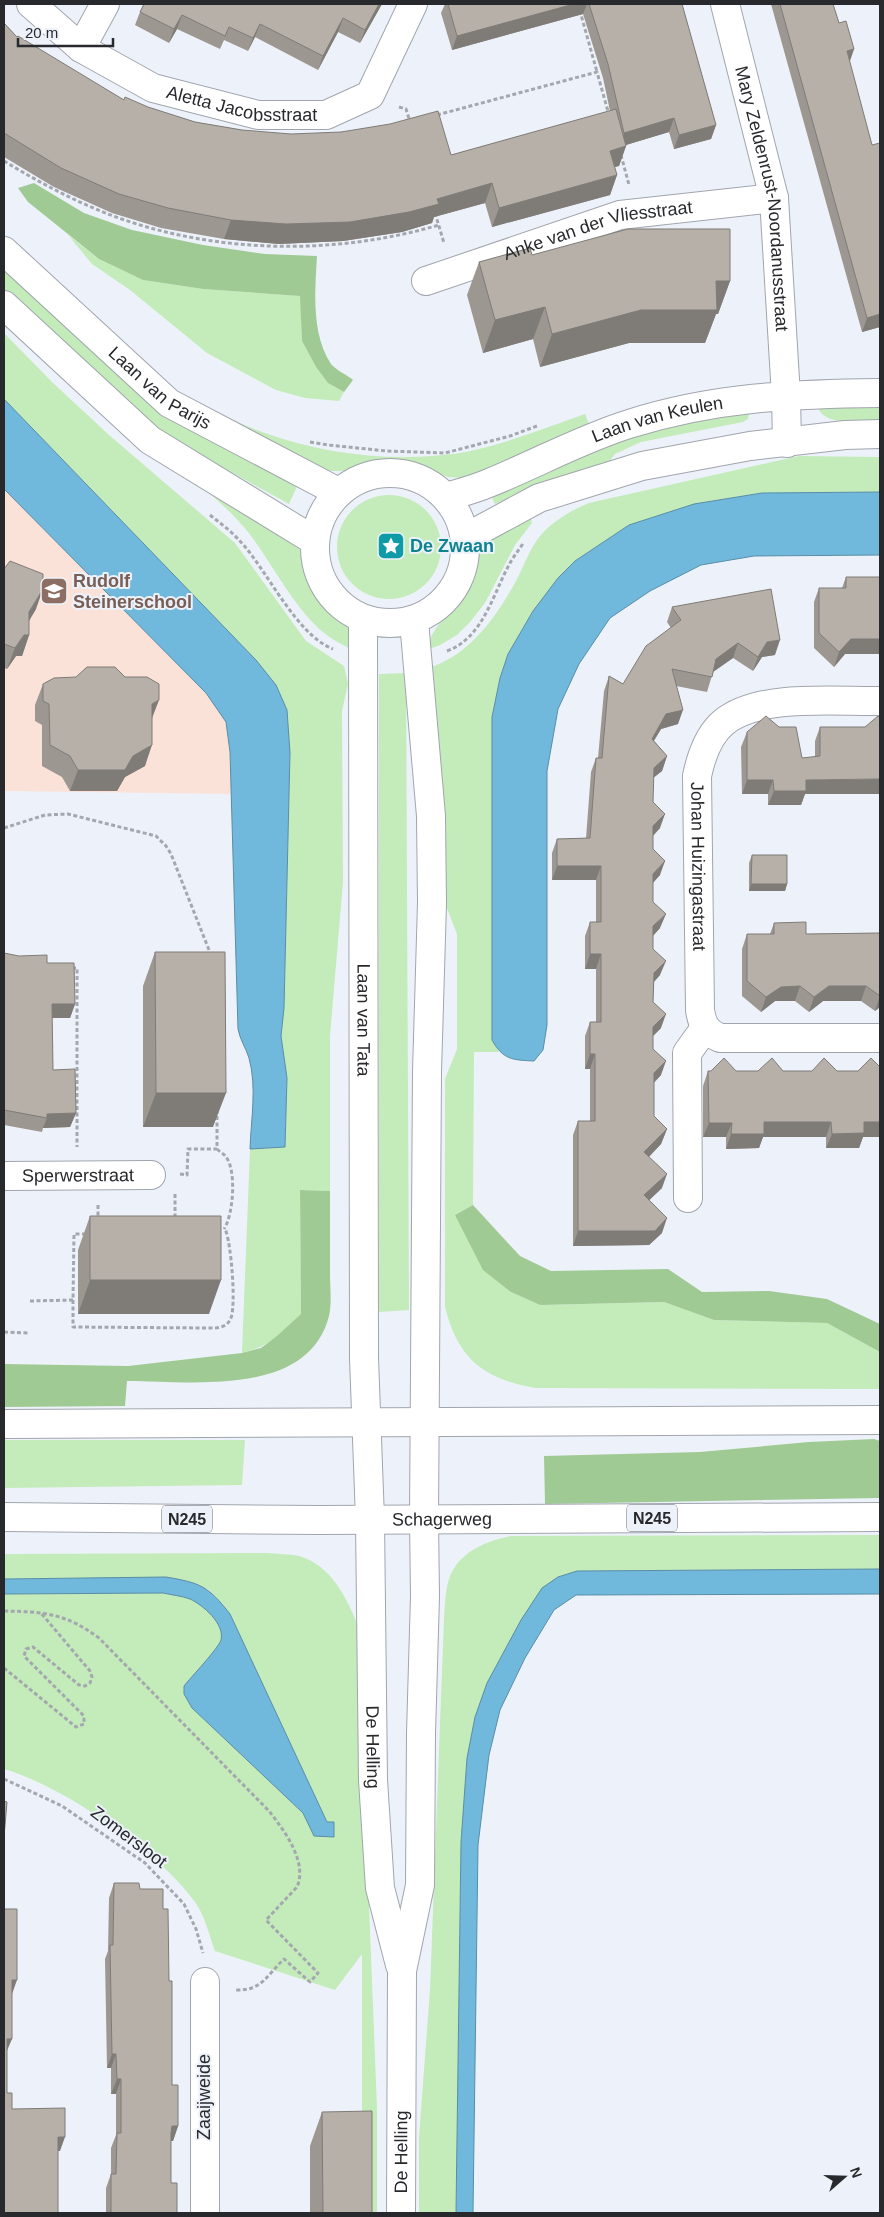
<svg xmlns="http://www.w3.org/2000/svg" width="884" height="2217" viewBox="0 0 884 2217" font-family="Helvetica,sans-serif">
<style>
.education{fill:#fae2d8}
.green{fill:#c4ebba}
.forest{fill:#9fca93}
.water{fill:#70b8dc;stroke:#5a8da7}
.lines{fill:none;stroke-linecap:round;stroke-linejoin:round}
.street-casing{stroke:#a1a5ad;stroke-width:30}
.secondary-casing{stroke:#a1a5ad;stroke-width:30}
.primary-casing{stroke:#a1a5ad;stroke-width:30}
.path{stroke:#a4a8ae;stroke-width:3;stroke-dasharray:4 2.5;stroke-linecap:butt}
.street{stroke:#fff;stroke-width:28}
.secondary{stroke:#fff;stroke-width:28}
.primary{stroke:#fff;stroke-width:28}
.wall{fill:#9d9791}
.shaded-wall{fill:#7f7b76}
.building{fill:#b6b0a9;stroke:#7f7b76}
.labels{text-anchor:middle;stroke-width:4;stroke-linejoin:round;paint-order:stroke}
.shield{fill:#edf2fa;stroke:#63656a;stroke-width:1}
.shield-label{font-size:16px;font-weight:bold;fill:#28292c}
.street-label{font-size:18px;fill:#28292c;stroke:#edf2fa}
.culture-label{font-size:18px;font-weight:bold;fill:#0d838f;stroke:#edf2fa;text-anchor:start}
.education-label{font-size:18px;font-weight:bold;fill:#785e54;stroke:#edf2fa;text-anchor:start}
</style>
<rect width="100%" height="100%" fill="#edf2fa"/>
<path class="education" d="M4,489L206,693L226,722L230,752L231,794L4,791Z"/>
<path class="green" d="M68,235L99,259L143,280L203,289L301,296L302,341L316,367L328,383L344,392L339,401L305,398L276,390L207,353L130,290L92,264Z
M4,263L298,484L289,504L142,423L4,292Z
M4,333L52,382L109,435L235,543L306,641L344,666L348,684L342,711L343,882L330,1036V1191L300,1190L301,1314C281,1334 270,1346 242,1353L250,1149L285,1147L287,1078L281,1036L284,1008L290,753L276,685L256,660L4,399Z
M880,400V421C864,421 821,427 818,406Z
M212,410C230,418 247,427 265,433C323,454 391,462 453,454C495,448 545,428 585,414L589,424L480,476L463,478L448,477L413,464L400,462L384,463L353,471H326Z
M747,412L749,415L748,419L743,422L641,442L615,454L608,463L551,479L495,504L491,496L643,429Z
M799,456L880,457V492L762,493L694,504L629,525L575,561L558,578L533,611L508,654L500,678L492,717V1040L499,1052H474L473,1205L455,1215L511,1292L540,1305L664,1302L714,1320L827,1323L880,1352V1389L535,1388C484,1379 458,1359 445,1307V1079L457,1049V934L443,898L426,669C469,656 495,619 516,581C523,568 528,553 537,540C549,523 570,511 589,503Z
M211,486L298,546L322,599L349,629L354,651C341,644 329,638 318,628C290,601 272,563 248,532C236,517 222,504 207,491Z
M337 547a52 52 0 1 1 104 0a52 52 0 1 1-104 0Z
M530,516L532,523L515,545L485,603L470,622L457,635L440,645L427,650C433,621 453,615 465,593C473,577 475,551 489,540C501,531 517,524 530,516Z
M406,673L409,1310L379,1312V674Z
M4,1440H245L242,1485L4,1488Z
M880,1535V1569L577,1571L475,1717L467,1758L461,1842L456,2213H419V2137L430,1990L444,1618C445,1606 445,1591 449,1579C458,1552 486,1541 511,1536Z
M267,1553C277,1554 289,1554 299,1556C331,1565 347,1598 358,1626L377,2108V2213H362V1954L335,1990L215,1951C209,1935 205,1916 195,1902C161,1853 61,1785 4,1769V1594L163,1593C172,1595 182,1596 190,1599C203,1605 225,1624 221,1640C218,1649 191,1677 184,1686V1694L192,1708L303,1813L308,1822L327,1823L230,1614L208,1589L67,1578L4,1579V1554Z"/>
<path class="forest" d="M34,183L84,213L132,230L203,245L265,254L317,256C315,290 311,334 331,364C336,370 347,375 353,380L344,392L328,383L316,367L302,341L300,296L203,289L143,280L99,259L28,202L18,188Z
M300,1190L330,1191C330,1219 330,1247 330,1274C330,1287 332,1303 329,1316C308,1398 191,1381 127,1381L125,1406L4,1407V1364L128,1366L242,1353L261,1348L277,1336L301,1314Z
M473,1205L520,1256L551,1271L668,1269L702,1292L769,1291L827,1299L880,1324V1352L827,1323L714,1320L664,1302L540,1305L511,1292L483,1270L455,1215Z
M874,1439L880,1441V1498H879L545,1504L544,1456L700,1452L809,1442Z"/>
<path class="water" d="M4,399L256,660L276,685L287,710L290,753L284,1008L281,1036L287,1078L285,1147L250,1149C251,1119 257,1087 249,1058C246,1048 240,1040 238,1029L230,752L226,722L206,693L4,489Z
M880,492V555L754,556L701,565L650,591L610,618L579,664L558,709L547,771V1025L543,1050L534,1061C513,1060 503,1060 492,1040V717L500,678L508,654L533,611L558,578L575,561L629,525L694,504L762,493Z
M880,1569V1594L576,1595L554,1610L525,1658L500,1710L489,1755L478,1845L473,2213H456L461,1842L467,1758L475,1717L487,1683L521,1620L542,1588L558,1577L577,1571Z
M166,1577C201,1583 208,1586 230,1614L327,1822H334V1837L314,1836L303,1813L192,1708L184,1694V1686C191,1677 218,1649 221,1640C225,1624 203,1605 190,1599C182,1596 172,1595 163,1593L4,1594V1579Z"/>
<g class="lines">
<g class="street-casing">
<g id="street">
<path id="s1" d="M31,4L81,48L153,88L258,115H326L370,95L413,4"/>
<path id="s2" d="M725,4L774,198L786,396"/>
<path d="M81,48L105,4"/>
<path id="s3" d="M426,281L620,215L774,198"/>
<path id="s4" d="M880,701C836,702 760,693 724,722C708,735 701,757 697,776L700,1010C702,1024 706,1032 720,1038H880"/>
<path id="s5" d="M4,1176L151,1175"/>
<path d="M688,1198L687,1053L705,1028"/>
<path id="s6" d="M370,1519L373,1780L380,1888L400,1965"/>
<path d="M205,2213V1982"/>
<path id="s7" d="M401,2213L402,1971L420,1885L421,1733L425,1596L424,1519"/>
</g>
</g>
<g class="secondary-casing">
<g id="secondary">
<path id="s8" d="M4,251L169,403L338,492"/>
<path d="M4,305L150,440L315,541"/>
<path d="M786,396L787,443"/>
<circle cx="390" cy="548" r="75"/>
<path id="s9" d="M446,497C460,493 475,489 489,483C536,464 581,439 629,424C714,397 792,394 880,393"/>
<path d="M465,538L539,498L642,466L750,446L845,435L880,434"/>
<path id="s10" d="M363,619L364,1358L370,1519"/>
<path d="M414,621L431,816L432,903L427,1072L424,1519"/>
</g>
</g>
<g class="primary-casing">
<g id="primary">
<path d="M4,1424L880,1420"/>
<path id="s11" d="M4,1517L319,1520L880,1517"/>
</g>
</g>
<path class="path" d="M578,4L597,72
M399,107L406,109L410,122
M437,115L597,72L609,115
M621,155L629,185
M4,161C37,181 72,200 108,214C212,254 333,256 439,225
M435,213L444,243
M310,442L328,445L387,451L445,453L510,436L537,426
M210,515C220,523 231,531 239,540C267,569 295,634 333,649
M447,651C483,638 493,594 509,565C513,557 519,550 524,542
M4,828L45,815L68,814L156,836L166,846L171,854L211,955
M72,968H77V1147
M217,1149C220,1152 224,1154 226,1157C237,1171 233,1216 224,1229
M180,1174L187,1175L188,1149H217V1112
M175,1194V1218
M98,1205V1218
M73,1300V1327L206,1328C215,1328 225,1329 230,1320C237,1310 231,1240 225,1229
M30,1301L73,1300L74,1234H87
M4,1332L30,1333
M4,1611C45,1612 65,1613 99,1638L269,1811C284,1830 308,1862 297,1887L266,1920L318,1973L310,1982L284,1959C267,1975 262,1991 236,1990
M4,1668L76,1727L84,1724V1716L24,1656L26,1649L33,1647L79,1685L85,1686L90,1683L92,1677L90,1671L41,1613
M4,1779L62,1806L145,1863L184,1904L196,1929L203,1953"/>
<use href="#street" class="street"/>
<use href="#secondary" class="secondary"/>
<use href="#primary" class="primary"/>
</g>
<path class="wall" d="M144,4H382L360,43L338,32L318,70L255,37L248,51L224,40L220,49L177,29L169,43L135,25L140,12Z
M445,4H682L716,125L711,139L674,149L669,132L626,145V146L619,166L614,167L617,175L610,195L492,227L485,203L434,217L432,223L402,232L343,241L279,244L224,239L161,228L112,213L54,187L4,157V23L17,37L124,100L195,122L242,130L451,155L610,111L603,78L583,14L452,50L441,13Z
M771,4H833L839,23L854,49L849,62L880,327L862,332Z
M532,255L730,281L718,314H716L705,343H629L540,367L533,339L483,353L467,295L479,262Z
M4,569L36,609L29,620V635L22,656H16L7,669L4,668Z
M846,577H880V655L879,654H845L834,667L814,648V602L819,588H842Z
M672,607L775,655L762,657L753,671L733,658L713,672L707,692L676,686L678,724L661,729L654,741L667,756L662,771L653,778V802L660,828L653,836V849L660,875L653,883V902L660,928L653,936V949L660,975L654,982L653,1002L661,1028L653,1036V1049L661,1075L654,1083V1116L667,1129L661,1144L649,1157L662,1188L649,1200L662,1233L649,1245L573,1246V1135L578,1121H590V1069H585V1036L590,1022H596V969H585V936L590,922H596V880H552V853L557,839L586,838L591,772L596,758H598L604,691L609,676L623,684L671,628L667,622Z
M43,684L152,718L145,766L125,777L117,791H70L62,777L42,766V725L35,721V705Z
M820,727H865L805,794L801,805H768V794H742L741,747L747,732L802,758L815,757V741Z
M752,855L787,884L785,891H749V863Z
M774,923L806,934L880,933V1007L875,1011L861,1001H823L809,1012L795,1001H775L761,1012L742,996V949L747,934H770Z
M155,952L213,1127H143V986Z
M4,953L47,963L75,1004L70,1018H52L53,1070L76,1113L70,1127L43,1128L42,1132L4,1125Z
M880,1067V1137H863L859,1148H826V1137H763L759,1148L726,1149V1137H703V1086L708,1071H858Z
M90,1216L209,1314H78V1250Z
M114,1883L140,1889L163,1909L169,1981L172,2085L178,2126L173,2141H171V2183L177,2213H106V2188L111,2174V2148L116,2135V2094H111V2068H107L105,1959L108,1951L109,1898Z
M322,2112L372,2213H310V2146Z"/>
<path class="shaded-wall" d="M379,4H382L360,43L365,30Z
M574,4H587L583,14L452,50L457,36Z
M182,15L177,29L169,43L174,29Z
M343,18L338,32L318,70L323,56Z
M260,24L255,37L248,51L253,38Z
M854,49L849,64L847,51Z
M674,118L669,132L619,147L624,133Z
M716,125L711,139L674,149L679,135Z
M626,146L619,166L603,170L610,151Z
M617,175L610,195L492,227L499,208Z
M492,183L485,203L434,217L432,223L402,232L343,241L279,244L224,239L231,220L437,199Z
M716,281H730L718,314H716L705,343H629L540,367L552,334Z
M545,307L533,339L483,353L495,320Z
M880,314V327L862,332L867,318Z
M43,589L36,609L22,633L29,612Z
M24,635H29L22,656H16L7,669L15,648Z
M851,639H880V651L879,654H845L834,667L839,652Z
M780,640L775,655L762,657L753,671L758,657L767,642Z
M738,643L733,658L710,674L716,659Z
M159,700L151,721L152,704Z
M683,710L678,724L661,729L646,753L652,739L666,714Z
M152,745L145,766L125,777L117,791H70L78,770L133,756Z
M667,756L662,771L648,782L654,768Z
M880,779V794H805L801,805H768L774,791L806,780Z
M747,780H773L768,794H742Z
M665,814L660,828L648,841L653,826Z
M665,861L660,875L648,888L653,874Z
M557,866H601L596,880H552Z
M751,884H787L785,891H749Z
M666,914L660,928L648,941L653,926Z
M590,954H601L596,969H585Z
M666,961L660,975L649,987L654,973Z
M800,986L795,1001H775L761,1012L766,997L781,987Z
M829,986H866L861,1001H823L809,1012L814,997Z
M880,996V1007L875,1011Z
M52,1004H75L70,1018H47Z
M666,1014L661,1028L648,1041L653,1027Z
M590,1054H595L590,1069H585Z
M666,1061L661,1075L648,1088L654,1073Z
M156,1093H226L213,1127H143Z
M76,1113L70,1127L43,1128L47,1118V1114Z
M764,1122H831L826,1137H763L759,1148L726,1149L731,1134Z
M864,1122H880V1137H863L859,1148H826L832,1134Z
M709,1123H732L726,1137H703Z
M667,1129L661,1144L639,1167L644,1152Z
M667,1174L662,1188L639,1210L644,1195Z
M667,1218L662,1233L649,1245L573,1246L578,1231Z
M90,1280H221L209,1314H78Z
M12,1980H17L12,1994Z
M7,2039H12L6,2053Z
M112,2054H116L111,2068H107Z
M117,2079H121L116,2094H111Z
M172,2126H178L173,2141H167Z
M58,2137H65L60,2151H53Z"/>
<path class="building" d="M144,4H379L365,30L343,18L323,56L260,24L253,38L229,27L225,36L182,15L174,29L140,12Z
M448,4H574L457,36Z
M589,4H682L716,125L679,135L674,118L624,133L608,64Z
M780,4H833L839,23L846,21L854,49L847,51L872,145L880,143V314L867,318Z
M4,23L17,37L18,36L124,100L125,97L148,107L195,122L242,130L291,134L341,132L390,124L438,111L451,155L616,109L626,146L610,151L617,175L499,208L492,183L437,199L439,204L409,212L350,222L286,224L231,220L168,208L119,194L61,168L4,133Z
M628,229H730V281H716L717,310H641L552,334L545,307L495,320L479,262L530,248L532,255Z
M10,561L43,574V589L29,612V635H24L15,648L4,644V569Z
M846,577H880V639H851L839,652L819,633V588H846Z
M771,589L780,640L767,642L758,657L738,643L716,659L712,677L672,669L683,710L666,714L652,739L667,756L654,768L653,802L665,814L653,826V849L665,861L653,874V902L666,914L653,926V949L666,961L654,973L653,1002L666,1014L653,1027V1049L666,1061L654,1073V1116L667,1129L644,1152L667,1174L644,1195L667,1218L655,1231H578V1121H595V1054H590V1022H601V954H590V922H601V866H557V839L590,838L596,758H602L609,676L623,684L646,646L681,620L672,607Z
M87,667H115L125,677H147L159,684V700L152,704V745L133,756L125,770H78L70,756L50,745L49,704L43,701V684L54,678L76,677Z
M766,716L779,727H796L802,758L820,756V727H865L878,716L880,718V779L806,780V791H774L773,780H747V732Z
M752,855H787V884H751Z
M806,922V934L880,933V996L866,986H829L814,997L800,986L781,987L766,997L747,981V934H774V923Z
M155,952H225L226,1093H156Z
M4,953L19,956L47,955V963H74L75,1004H52L53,1070L75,1069L76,1113L47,1114V1118L4,1110Z
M724,1058L736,1071H758L772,1058L783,1071H812L824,1058L837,1071H858L871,1058L880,1067V1122H864V1133L832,1134L831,1122H764V1134H731L732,1123H709L708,1071H711Z
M90,1216H221V1280H90Z
M4,1801L7,1802L4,1837Z
M114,1883H139L140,1889H163V1909H168L169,1981H172V2085H178V2126H172L171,2134V2183H177V2213H111V2174H116L117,2133H121V2079H117L116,2054H112L110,1945H113Z
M4,1909H17V1980H12V2039H7V2093H12V2109L65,2108V2137H58V2213H4Z
M372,2111V2213H323L322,2112Z"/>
<defs>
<g id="sight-square" transform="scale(1.4375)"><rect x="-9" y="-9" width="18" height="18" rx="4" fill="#0f9aa8" stroke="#edf2fa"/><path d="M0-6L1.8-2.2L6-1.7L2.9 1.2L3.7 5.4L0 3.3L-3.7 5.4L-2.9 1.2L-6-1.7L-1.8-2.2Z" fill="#fff"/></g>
<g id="school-square" transform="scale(1.4375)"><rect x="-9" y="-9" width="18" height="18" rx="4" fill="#8d6e63" stroke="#edf2fa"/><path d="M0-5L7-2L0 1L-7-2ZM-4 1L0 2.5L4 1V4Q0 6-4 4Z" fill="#fff"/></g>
</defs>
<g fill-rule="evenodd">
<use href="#sight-square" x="391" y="546"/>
<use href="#school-square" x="54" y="591"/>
</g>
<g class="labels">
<g class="shield">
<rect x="627" y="1504.5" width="50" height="27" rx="4"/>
<rect x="162" y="1505.5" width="50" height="27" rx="4"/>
</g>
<g class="shield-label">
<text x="652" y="1524">N245</text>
<text x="187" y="1525">N245</text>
</g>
<g class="street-label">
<text dy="6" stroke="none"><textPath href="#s1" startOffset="240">Aletta Jacobsstraat</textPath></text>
<text dy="6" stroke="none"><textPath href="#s2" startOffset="199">Mary Zeldenrust-Noordanusstraat</textPath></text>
<text dy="6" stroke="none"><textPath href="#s3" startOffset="180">Anke van der Vliesstraat</textPath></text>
<text dy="6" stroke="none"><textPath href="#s8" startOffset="208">Laan van Parijs</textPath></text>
<text dy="6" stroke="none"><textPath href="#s9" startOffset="226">Laan van Keulen</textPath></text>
<text dy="6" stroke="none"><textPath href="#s4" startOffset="312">Johan Huizingastraat</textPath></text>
<text dy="6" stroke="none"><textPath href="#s10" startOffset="401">Laan van Tata</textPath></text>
<text dy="6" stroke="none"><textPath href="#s5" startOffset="74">Sperwerstraat</textPath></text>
<text dy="6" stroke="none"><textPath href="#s11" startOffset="438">Schagerweg</textPath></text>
<text dy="6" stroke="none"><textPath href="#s6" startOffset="228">De Helling</textPath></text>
<text transform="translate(129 1837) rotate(37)" y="6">Zomersloot</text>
<text transform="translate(204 2097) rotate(-90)" y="6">Zaaijweide</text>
<text dy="6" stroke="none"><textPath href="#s7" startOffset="61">De Helling</textPath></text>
</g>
<g class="culture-label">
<text x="410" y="552">De Zwaan</text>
</g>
<g class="education-label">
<text x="73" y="587">Rudolf<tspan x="73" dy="21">Steinerschool</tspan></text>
</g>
</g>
<rect width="884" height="2217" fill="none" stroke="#28292c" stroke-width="10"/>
<g transform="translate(844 2177) rotate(70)" stroke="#edf2fa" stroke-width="4" paint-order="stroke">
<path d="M0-4L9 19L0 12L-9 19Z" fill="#28292c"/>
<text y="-8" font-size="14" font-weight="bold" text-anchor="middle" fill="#28292c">N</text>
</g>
<path d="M18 38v8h95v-8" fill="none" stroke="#28292c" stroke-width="2.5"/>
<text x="25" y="38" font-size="15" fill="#28292c" stroke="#edf2fa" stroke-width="4" paint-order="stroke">20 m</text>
</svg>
